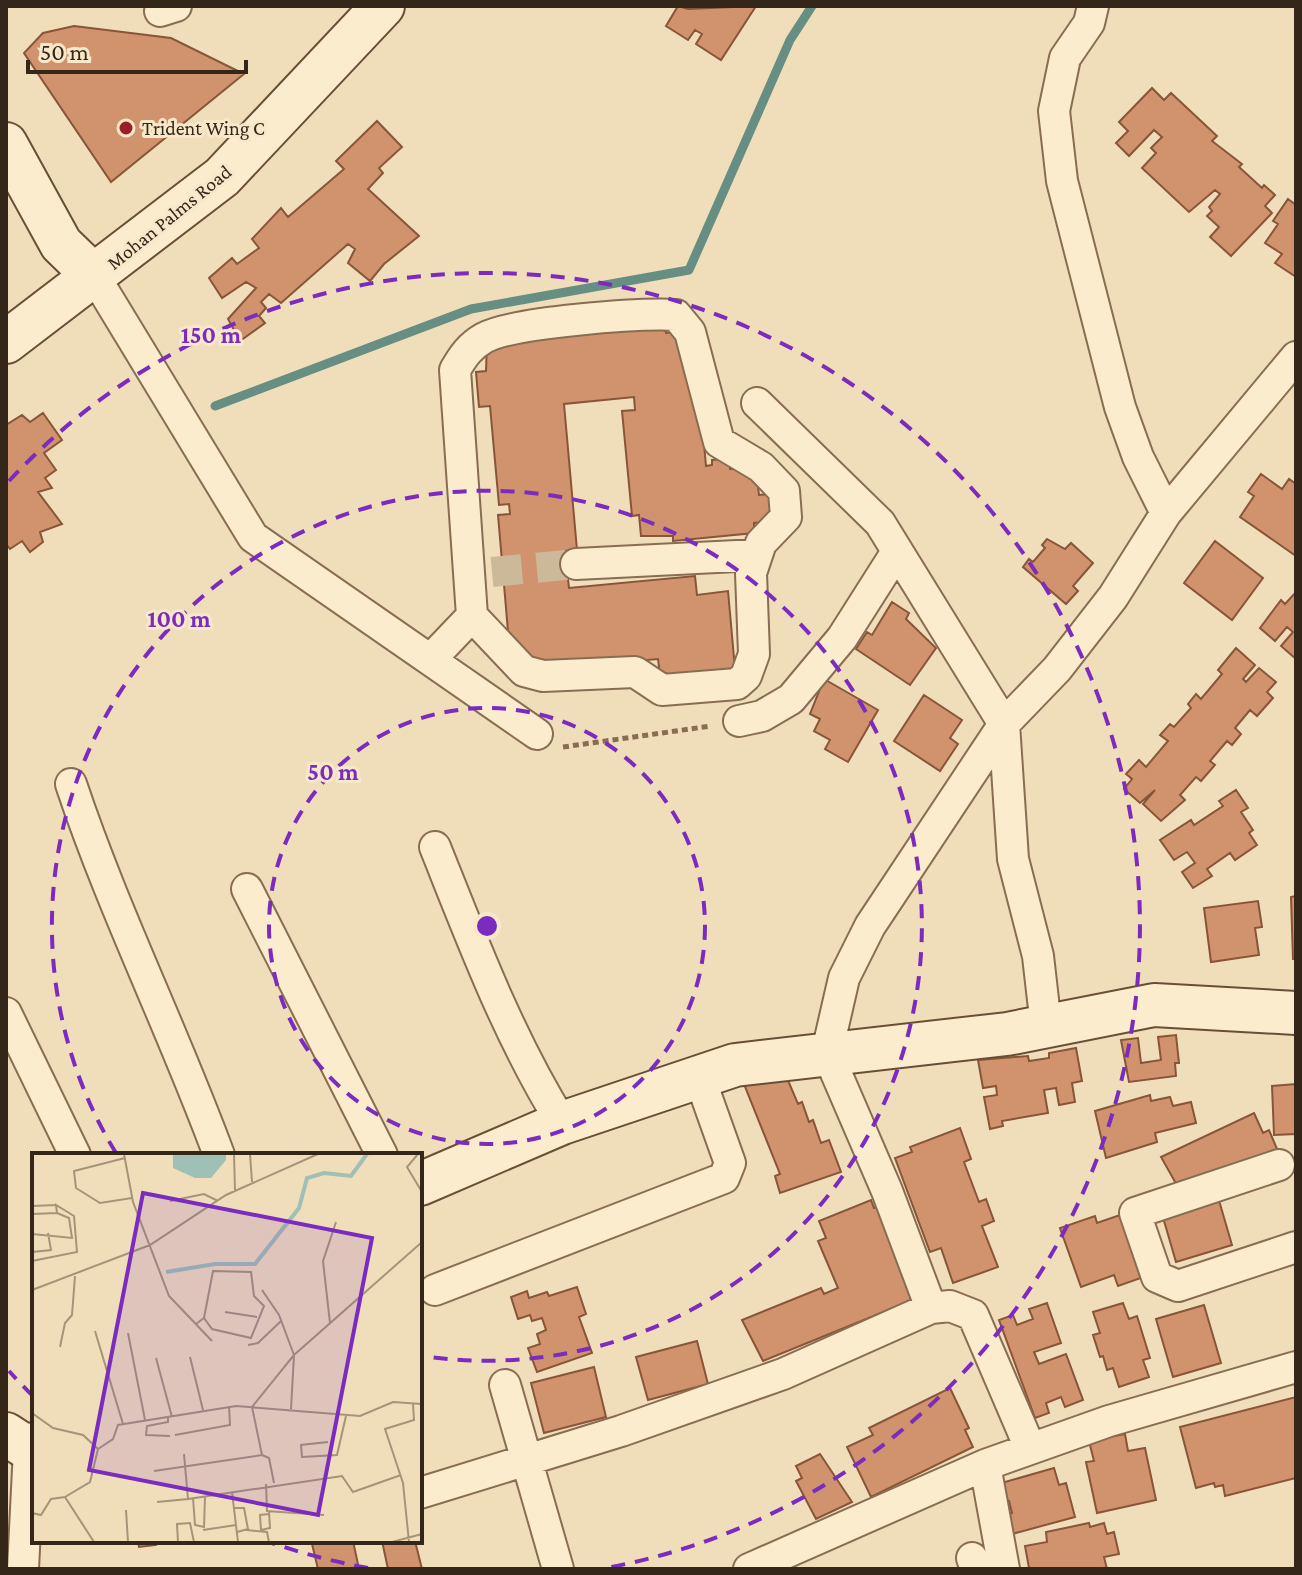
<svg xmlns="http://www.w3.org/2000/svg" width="1302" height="1575" viewBox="0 0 1302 1575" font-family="'Crimson Pro',serif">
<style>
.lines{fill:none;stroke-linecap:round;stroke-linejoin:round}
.stream{stroke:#668e82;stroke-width:9}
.building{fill:#d1936d;stroke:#885538;stroke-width:2}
.street-tunnel{stroke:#cbb99a;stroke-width:30;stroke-dasharray:30 15;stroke-linecap:butt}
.street-casing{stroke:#886d53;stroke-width:34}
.secondary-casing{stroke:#694e37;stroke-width:46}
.path{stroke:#886d53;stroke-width:5;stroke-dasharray:6 4;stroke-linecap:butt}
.street{stroke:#fbeccd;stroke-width:30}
.secondary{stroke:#fbeccd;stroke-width:42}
.ring{fill:none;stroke:#7b2cbf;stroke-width:4;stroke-dasharray:14 10}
.poi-dot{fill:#9a2025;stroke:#f7e8ca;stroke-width:3}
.labels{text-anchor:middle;stroke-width:6;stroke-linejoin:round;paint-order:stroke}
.poi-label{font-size:20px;fill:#35261a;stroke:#f7e8ca;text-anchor:start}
.street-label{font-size:20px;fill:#35261a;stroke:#f7e8ca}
.inset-river{fill:none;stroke:#9fc0b5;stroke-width:4}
.inset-road{fill:none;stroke:#a5947a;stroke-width:2}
.view{fill:#7b2cbf;fill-opacity:0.15;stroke:#7b2cbf;stroke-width:4}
.inset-edge{fill:none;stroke:#35261a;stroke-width:4}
.centre{fill:#7b2cbf;stroke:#f7e8ca;stroke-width:4}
.ring-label{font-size:24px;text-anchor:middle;font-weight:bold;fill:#7b2cbf;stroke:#f7e8ca;stroke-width:6;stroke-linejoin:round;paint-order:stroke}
</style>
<rect width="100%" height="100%" fill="#f0deba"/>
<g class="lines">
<path class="stream" d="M215,406L471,309L689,270L790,40L812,6"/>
</g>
<path class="building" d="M678,6L688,9L756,6L721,60L696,44L702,34L695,30L688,40L666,26Z
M74,26L171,38L244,74L111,182L24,53L43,33Z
M1152,88L1164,100L1171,93L1217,136L1212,141L1242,164L1239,167L1262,188L1264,185L1275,195L1265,206L1272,213L1231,256L1210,237L1219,227L1207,216L1212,211L1209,207L1220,194L1215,190L1189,212L1142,168L1156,153L1151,148L1162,137L1154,130L1129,156L1116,143L1128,131L1119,122Z
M377,121L402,147L379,168L383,173L368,189L419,236L384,264L370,281L348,263L355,249L348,244L281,303L269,294L261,302L266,308L259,316L265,323L240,341L228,319L256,288L246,282L222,298L209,278L232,258L237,264L259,248L252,239L281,208L288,217L344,169L336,161Z
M1288,199L1296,205V277L1275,263L1282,254L1265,243L1278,224L1273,221Z
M664,319L666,333L687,331L696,354L706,466L712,465V460L730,458V469L756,467L759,495L769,494L772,521L754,523V533L673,541V536H641L639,515L632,516L622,411L635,410L634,397L564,404L577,550L565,551L569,588L695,576L697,595L728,591L736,680L705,682L704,671L685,673L686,682L661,684L658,659L555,668L540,666V660L517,661L509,643L498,515L510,514L509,504L499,505L490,406L479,407L476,372L486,371L487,342Z
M43,413L62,440L44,453L56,470L45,478L52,488L38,492L62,524L40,532L43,542L30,552L22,541L10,549L6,544V425L22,415L30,422Z
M1261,474L1282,489L1289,479L1296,484V556L1240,517L1254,496L1248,492Z
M1047,539L1065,549L1071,543L1093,563L1073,586L1078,591L1066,604L1023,567L1029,559L1033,562L1045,548L1042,545Z
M1215,541L1263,578L1232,620L1184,583Z
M1296,592V659L1281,646L1293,632L1287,627L1275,641L1260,628L1281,600L1285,604Z
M892,602L909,613L906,619L936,648L910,685L856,649L867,632L872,635Z
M1236,648L1255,665L1243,679L1246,682L1259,668L1276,682L1267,692L1273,698L1257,716L1250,710L1235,728L1241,734L1232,745L1227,741L1210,761L1215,765L1201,781L1196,777L1180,795L1185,800L1161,821L1143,804L1155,790L1140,803L1124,789L1132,779L1126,774L1139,760L1146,767L1168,741L1160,735L1170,724L1174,727L1191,708L1188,704L1196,694L1201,699L1222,674L1218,670Z
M824,679L878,710L848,762L825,749L830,740L814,731L820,719L810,714Z
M924,695L962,720L950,738L958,744L940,771L894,741Z
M1236,790L1248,808L1241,812L1253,830L1249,833L1257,845L1235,860L1230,853L1207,869L1212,876L1193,888L1182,872L1195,863L1187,852L1174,860L1160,840L1191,820L1194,825L1223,806L1219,801Z
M1296,896V959H1293L1291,897Z
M1258,901L1262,927L1255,928L1259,955L1211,962L1204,908Z
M1176,1035L1179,1063H1175L1176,1076L1129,1082L1121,1040L1138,1038L1141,1063L1161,1060L1158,1037Z
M1076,1048L1082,1081L1072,1083L1075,1102L1059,1105L1056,1088L1044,1090L1048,1113L1002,1121L1003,1126L990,1129L984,1097L997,1095L996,1086L983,1088L978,1060L1028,1056L1029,1061L1049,1058V1053Z
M784,1071L798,1104L802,1102L809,1122L813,1120L821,1143L829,1140L841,1172L780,1193L775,1176L780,1174L744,1084Z
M1296,1084V1134L1274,1135L1272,1086Z
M1150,1095L1151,1101L1170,1097L1173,1106L1191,1102L1196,1123L1155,1133L1157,1142L1106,1158L1095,1111Z
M1254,1113L1263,1133L1269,1130L1280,1156L1178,1187L1161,1157Z
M960,1128L971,1159L964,1162L979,1202L986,1199L994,1221L982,1226L998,1267L953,1283L941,1248L930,1252L895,1158L912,1152L910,1147Z
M1218,1197L1232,1245L1176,1262L1162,1214Z
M871,1200L874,1208L880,1206L918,1298L763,1361L742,1320L821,1288L824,1294L838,1288L818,1241L826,1238L819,1221Z
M1120,1215L1141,1278L1118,1286L1114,1275L1081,1287L1060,1228L1095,1216L1097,1223Z
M577,1287L586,1314L579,1317L592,1353L537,1372L528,1348L540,1344L537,1334L546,1330L542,1318L532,1321L530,1315L518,1319L511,1297L527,1291L529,1298L547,1292L549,1296Z
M1047,1303L1061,1343L1034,1352L1039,1364L1066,1354L1083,1400L1065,1407L1061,1397L1046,1403L1049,1413L1035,1418L999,1320L1013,1315L1017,1325L1033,1319L1029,1309Z
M1123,1303L1129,1319L1137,1316L1150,1358L1143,1360L1149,1377L1119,1387L1113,1368L1107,1370L1103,1356L1100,1357L1093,1335L1100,1333L1093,1312Z
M1204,1305L1221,1363L1173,1377L1156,1319Z
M697,1341L708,1384L648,1400L636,1357Z
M594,1367L606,1417L544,1433L531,1383Z
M950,1388L969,1428L965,1430L973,1447L871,1497L847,1447L873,1435L869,1428Z
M1296,1397V1478L1225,1496L1223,1485L1215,1487L1214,1483L1196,1488L1180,1427Z
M1125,1434L1128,1451L1145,1448L1156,1500L1097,1513L1086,1462L1094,1461L1089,1441Z
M820,1454L852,1502L816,1519L796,1481L802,1478L796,1466Z
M1054,1468L1059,1485L1066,1483L1075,1517L1012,1534L1007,1514L1012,1513L1009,1501L1003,1502L998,1484Z
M1089,1523L1090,1527L1104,1523L1107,1534L1114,1532L1119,1554L1104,1557L1107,1569H1024L1029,1568L1025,1546L1047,1542L1046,1532Z
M138,1541H155L156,1545L139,1547Z
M326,1541H353L359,1569H318L312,1544Z
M382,1541H415L422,1569H388Z"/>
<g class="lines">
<path class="street-tunnel" d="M492,572L576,564"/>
<g class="street-casing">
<path id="street" d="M1093,6L1089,23L1065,58L1054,111L1062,181L1120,407L1138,457L1166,513
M160,11L176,6
M95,277L253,537L537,734
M757,403L880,523L1004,724L870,926L844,978L827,1052L887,1191L931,1308L950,1306L973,1315L1030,1448
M576,564L757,555
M430,660L472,616L455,370C463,356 470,346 484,338C513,322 640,313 676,315L690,332L719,442L761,467L784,491L786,517L761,543L751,573L754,654L746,676L737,684L662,690L635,672L543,676L524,671L472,616
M739,721L762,716L791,699L842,638L896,553
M71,784C113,910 173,1030 219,1155
M435,847C473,942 508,1036 562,1123
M247,889L382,1155
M6,1013L75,1155
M1046,1026L1038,956L1013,859L1004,724L1057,669L1113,597L1166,513L1296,357
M1279,1165L1135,1213L1157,1277L1178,1286L1296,1247
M435,1290L724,1178L730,1163L699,1076
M505,1385L558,1569
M985,1465L1004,1569
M420,1493L621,1431L783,1374L931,1308
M972,1558L976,1569
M23,1569L29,1449
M749,1569L985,1465L1109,1421L1296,1367"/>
</g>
<g class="secondary-casing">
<path id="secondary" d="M6,144L61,244L95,277
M6,342L222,177L383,6
M420,1184L562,1123L735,1065L1007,1034L1154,1005L1296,1013
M6,1434L29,1449L34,1444"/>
</g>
<path class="path" d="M563,747L711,726"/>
<use href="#street" class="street"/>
<use href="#secondary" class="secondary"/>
</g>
<g class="ring">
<circle cx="487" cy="926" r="218"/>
<path d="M116 1153A435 435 0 1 1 423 1356"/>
<path d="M368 1568A653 653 0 0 1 269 1542M33 1396A653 653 0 0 1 9 1371M9 481A653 653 0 1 1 606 1568"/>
</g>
<circle class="poi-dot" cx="126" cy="128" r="8"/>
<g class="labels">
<g class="poi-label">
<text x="142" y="135">Trident Wing C</text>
</g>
<g class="street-label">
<text transform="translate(169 217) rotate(-39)" y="7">Mohan Palms Road</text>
</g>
</g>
<g transform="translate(32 1153)">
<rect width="390" height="390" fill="#f0deba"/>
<path d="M141,1H194V7L179,25H163L141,15Z" fill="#9fc0b5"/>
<path class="inset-river" d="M134,119L183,111H223L267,55L275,25L292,20L319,23L335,1"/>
<path class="inset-road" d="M92,1L101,49L137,143L180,188M202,1L203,38M218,1L220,29M386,1L375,14L390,39M93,5L42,18L44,35L68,50L100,45M138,48L172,41L186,48M0,53L24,52M0,61L25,60M0,81L40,85L37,65L25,60L24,52L42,63L45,99L0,108M0,99L19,97L16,80M0,137L118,92L194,42L286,1M230,137L247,162L262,202L220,254L230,302L237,305L242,330M193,159L225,164M298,170L291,108L304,69M164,171L172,165L181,118L219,119L222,143L232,153L219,185L180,176L172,165M63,178L91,271M96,180L113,267M216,192L226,190L249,168M28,194L33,170L40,162L43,123M158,204L171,257M124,205L140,264M259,256L262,202L390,89M0,260L21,275L51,282L66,296M136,264V269L115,273L114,282L138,283M143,282L198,272L197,253M296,289L269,292L270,304L305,302L314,263M152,301L156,346L310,323L321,339L369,322M122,318L230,302M234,331L235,358L292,362M200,339L206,389M161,345L163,372L172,374L173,344M125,349L156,346M202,355H212L216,376L205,379M94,357L96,389M237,359L238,375L229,377L228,362L237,361M0,360L9,362L19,346L33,344M171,377L204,372M215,377L235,379L237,389M62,389L33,344L58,329L66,296L81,286L86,272L204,253L328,263L361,249L390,251M146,389L145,371L158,370L162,389M360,389L390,381M377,389L371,330L353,276L382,267L381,251"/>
<path class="view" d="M111,40L340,85L286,362L57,317Z"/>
<rect width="390" height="390" class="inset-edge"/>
</g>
<circle cx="487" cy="926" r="12" class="centre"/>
<g class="ring-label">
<text x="211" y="343">150 m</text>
<text x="179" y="627">100 m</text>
<text x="333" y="780">50 m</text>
</g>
<rect width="1302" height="1575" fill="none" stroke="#35261a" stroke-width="16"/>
<path d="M28 60v12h218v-12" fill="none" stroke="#35261a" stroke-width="4"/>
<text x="40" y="60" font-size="24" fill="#35261a" stroke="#f7e8ca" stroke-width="6" paint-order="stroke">50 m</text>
</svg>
